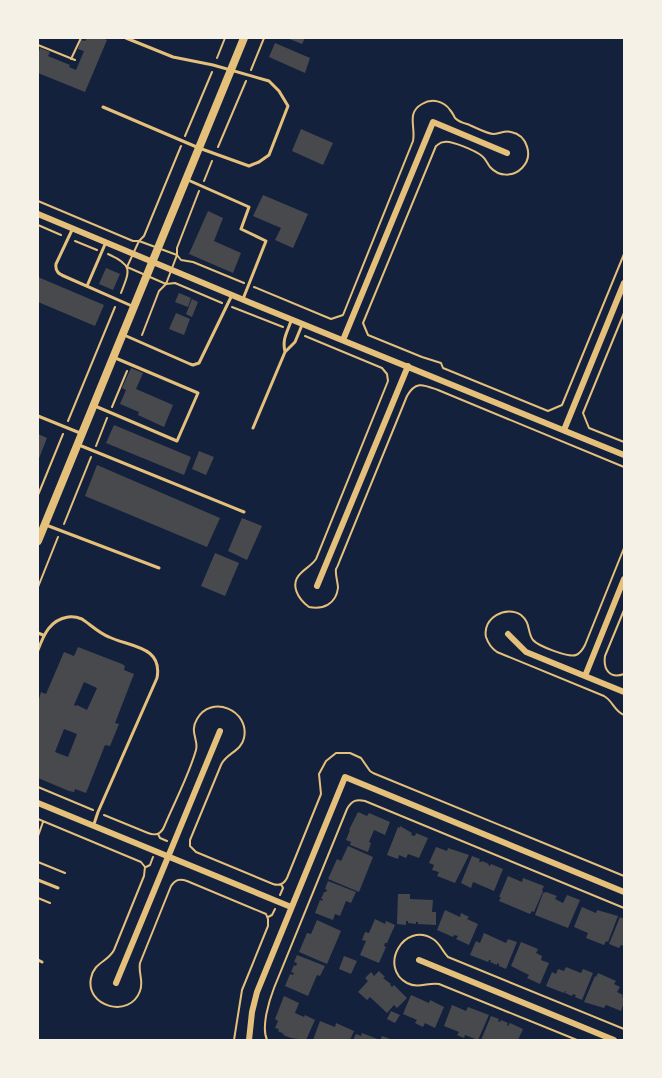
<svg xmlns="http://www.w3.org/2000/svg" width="662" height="1078" viewBox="0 0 662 1078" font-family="Inter,sans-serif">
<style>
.building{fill:#48494c;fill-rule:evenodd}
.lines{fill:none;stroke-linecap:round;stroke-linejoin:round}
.path{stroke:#e5c07b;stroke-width:2}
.service{stroke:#e5c07b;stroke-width:3}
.minor{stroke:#e5c07b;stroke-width:6}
.secondary{stroke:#e5c07b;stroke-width:8}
</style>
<rect width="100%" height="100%" fill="#14213d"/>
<path class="building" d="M87,38H102L107,40L85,92L38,73V52H39L40,48L50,52L48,56L70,65L69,67L76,70L84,51L78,49L81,40L85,41Z
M287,38H305L302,44Z
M275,43L310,58L305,73L269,57Z
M301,129L333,143L323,165L292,151Z
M263,195L308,214L293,248L275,240L281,228L253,216Z
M208,211L223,218L214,241L241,253L233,273L189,254Z
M106,268L120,274L113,290L99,284Z
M38,277L104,305L95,326L38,302Z
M179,293L191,298L188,307L175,302Z
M192,299L198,302L192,317L186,314Z
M176,313L190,319L184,335L169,329Z
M131,368L143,373L136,389L173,405L164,427L138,415L139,412L120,404L126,390L122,388Z
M114,425L191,457L184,475L106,443Z
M38,434L47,438L38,461Z
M199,451L214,457L206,475L192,469Z
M97,465L220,518L207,547L85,496Z
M242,518L262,526L247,560L228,551Z
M215,553L239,563L225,596L201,586Z
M78,647L122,664L125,666L124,670L134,674L115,723L119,724L110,746L105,745L86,793L75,789L74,792L69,791L38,778V698L39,699L41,692L46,694L64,652L74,656ZM84,682L97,688L87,710L77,705L76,706L74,705ZM64,729L77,734L68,757L55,752Z
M358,812L367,816L369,813L390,822L385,835L374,830L369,842L371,843L368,852L350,845L351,842L346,840L350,830H349Z
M400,826L412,833L411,835L415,836L416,833L428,838L419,858L408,854L406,858L399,855L398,859L387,855L398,827L400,828Z
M348,846L373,857L359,892L328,879L337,859L341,861Z
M436,847L447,851L448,848L469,855L455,883L437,876L439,872L432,870L434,865L429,863Z
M472,856L480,859L479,862H481L482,861L489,864L488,865L490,866L491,864L503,869L494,891L473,882L471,888L461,883Z
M508,876L522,882L523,878L544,886L542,890L543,891L534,912L532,911L530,914L499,901L501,897H499Z
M328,881L356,892L351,903L346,901L340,916L335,914L333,920L315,913L320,900L322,901L323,899H321L324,892H326L327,890L325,889Z
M546,892L557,896L555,899L563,903L567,895L580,900L568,928L535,915L543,893Z
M398,894H410V899L433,900L432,912H436V925L418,924V922H416V924L408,923V921H406V925L397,924Z
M582,907L596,913L597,910L618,916L608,942L606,941L604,945L586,938L588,933L574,927Z
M445,910L460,917L461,913L469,917L467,919L478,924L469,945L456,939L458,936L454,935L453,937L437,930Z
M620,917L624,919V946L621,945L619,948L609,944Z
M375,919L385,924L386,921L395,925L387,943H385L384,946L386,947L379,963L360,955L366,941L362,940L365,932L369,933Z
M317,920L341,931L327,964L299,952L307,933L311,934Z
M484,933L506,943L508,939L517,942L506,969L499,966V964L497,963V965L490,962L491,960H489L488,962L470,955L476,941L480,943Z
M521,942L538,949L536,953L542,956L541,960L549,963L540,984L527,978L529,975L511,966Z
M297,955L325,966L320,976L317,975L308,996L285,986L290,974L293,975L294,973L291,972L294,965L296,966L297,963L294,962Z
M344,956L357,961L351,974L339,969Z
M566,967L581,973L583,969L593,973L582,1000L575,997L576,995L573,994L572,996L565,993L566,991H565L564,993L546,986L552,972L556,974L558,969L564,971Z
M379,971L385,977L383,978L391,984L390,985L392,987L394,985L407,998L397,1008L394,1005L387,1013L370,997L367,1000L358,992L368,981L365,978L371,972L374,976Z
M598,973L616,981L614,984L620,987L617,992L623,995L622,997L624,998V1002L621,1011L606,1005L604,1008L584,1002L595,976L596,977Z
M411,995L429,1003L430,1000L444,1007L435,1028L425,1023L423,1027L415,1023L417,1020L403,1014Z
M284,996L299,1003L295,1013L304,1017L305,1015L315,1020L306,1040L291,1038L283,1035L284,1034L278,1031L279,1029L275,1028L278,1021L275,1019Z
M452,1005L466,1011L468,1007L489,1015L478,1040L465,1035L464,1038L457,1035L459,1032L444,1026Z
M391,1011L400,1015L395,1023L387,1019Z
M491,1016L499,1019L498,1021L500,1022L501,1020L508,1023L507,1025L508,1026L510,1023L523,1029L518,1040H481Z
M320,1021L335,1027L336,1023L354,1031L350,1040H313Z
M362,1033L380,1040L382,1036L393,1040H353L356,1034L361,1036Z"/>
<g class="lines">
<path class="path" d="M38,45L75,60
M217,58L225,38
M71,59L81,38
M251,70L264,38
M185,136L212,72
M218,147L246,81
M204,181L212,161
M199,191L177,248V255L181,260L193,262L244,283
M38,201L133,241H139L144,236L181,146
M38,225L61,235
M75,241L97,250
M139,241L177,255L166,284L127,267Z
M108,254C133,265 130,270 121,293
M254,287L331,319L343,315L413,141C416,127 406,113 422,104C432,98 444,101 450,110C451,111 454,116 455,118C458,121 463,123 467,124C475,127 485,133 493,134C499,134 505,130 511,132C527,135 534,156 522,168C513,177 499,177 490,167C487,163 486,159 482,156C476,151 451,140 444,142C440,142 439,144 436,146L363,323L368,335L422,357L441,363L443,368L548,411L562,405L624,254
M232,307L283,327
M624,313L583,413L589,428L624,442
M142,335L159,291L166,284L175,283L222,303
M305,336L382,368L387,374L388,381L316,559C312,565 306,568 301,573C289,584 298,599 309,607C323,610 336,604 338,588C338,582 335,575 336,569C337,568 340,560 340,560L407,396C416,380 424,385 438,390L624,467
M112,407L127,371
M68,421L115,307
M96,446L107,418
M38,495L63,434
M64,524L91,457
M624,548L585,645C583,649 581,653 576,655C569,658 538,646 533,640C527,632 531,623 521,615C506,605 482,618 486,637C488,643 491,648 497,652L604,696C613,701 614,711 624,715
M38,587L58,537
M624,610L605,656C603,670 610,679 624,674
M38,787L93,810
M104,815L148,833C155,836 161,834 164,827C174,803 189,775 196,750C199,740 189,732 197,719C211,694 250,710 244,738C241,752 226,753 221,765L190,840V846L196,852L273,884C279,886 284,884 287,878L321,794L319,774L326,761L336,753H350L361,758L370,771L373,773L624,876
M38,819L141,862L145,867L144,876L114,950C108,962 94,962 91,978C85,1007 130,1019 140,991C144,981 138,973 140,963L171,886C175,880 179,878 187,881L266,914L268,919V926L242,990L234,1040
M158,834L160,838L167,841
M38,836L43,822
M38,862L65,873
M146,867L150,865L153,857
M280,895L283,888L281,884
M38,898L50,903
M268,917L272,915L275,909
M267,1040C261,1027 269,1001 274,988L347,809C352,800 357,799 365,801L624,908
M577,1040L439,984C428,982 419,989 407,983C378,967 404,921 433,939C440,943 442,951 448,957L624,1029"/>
<path class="service" d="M103,107L199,148L249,166L259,162L269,155L288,106L279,91L269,81L213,65L173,57L126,38
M188,180L249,207L241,229L266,241L243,299
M72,230L56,264C55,272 59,274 66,277L132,306
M87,286L106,242
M291,321C287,333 282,339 285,352L295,342L302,325
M124,335L190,364L193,365L199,363L232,295
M95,406L177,441L198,393L113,357
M38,416L80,433
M253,428L285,352
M79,445L244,512
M46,525L159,568
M38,633L43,635
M38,650C44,634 50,620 68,617C73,616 77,617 82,619C91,625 99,633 109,637C130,647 163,646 157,678L98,812L94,824
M38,880L58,888
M38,960L42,962"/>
<path class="minor" d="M38,214L251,303L624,455
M343,340L433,122L507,153
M564,430L624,283
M317,586L408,366
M508,634L526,652L624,692
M585,676L624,579
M38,803L291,907
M419,960L614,1040
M116,983L220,731
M249,1040L252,1012L257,992L345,777L624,892"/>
<path class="secondary" d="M38,541L244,38"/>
</g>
<rect width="662" height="1078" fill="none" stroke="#f6f1e7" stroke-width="78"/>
</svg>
